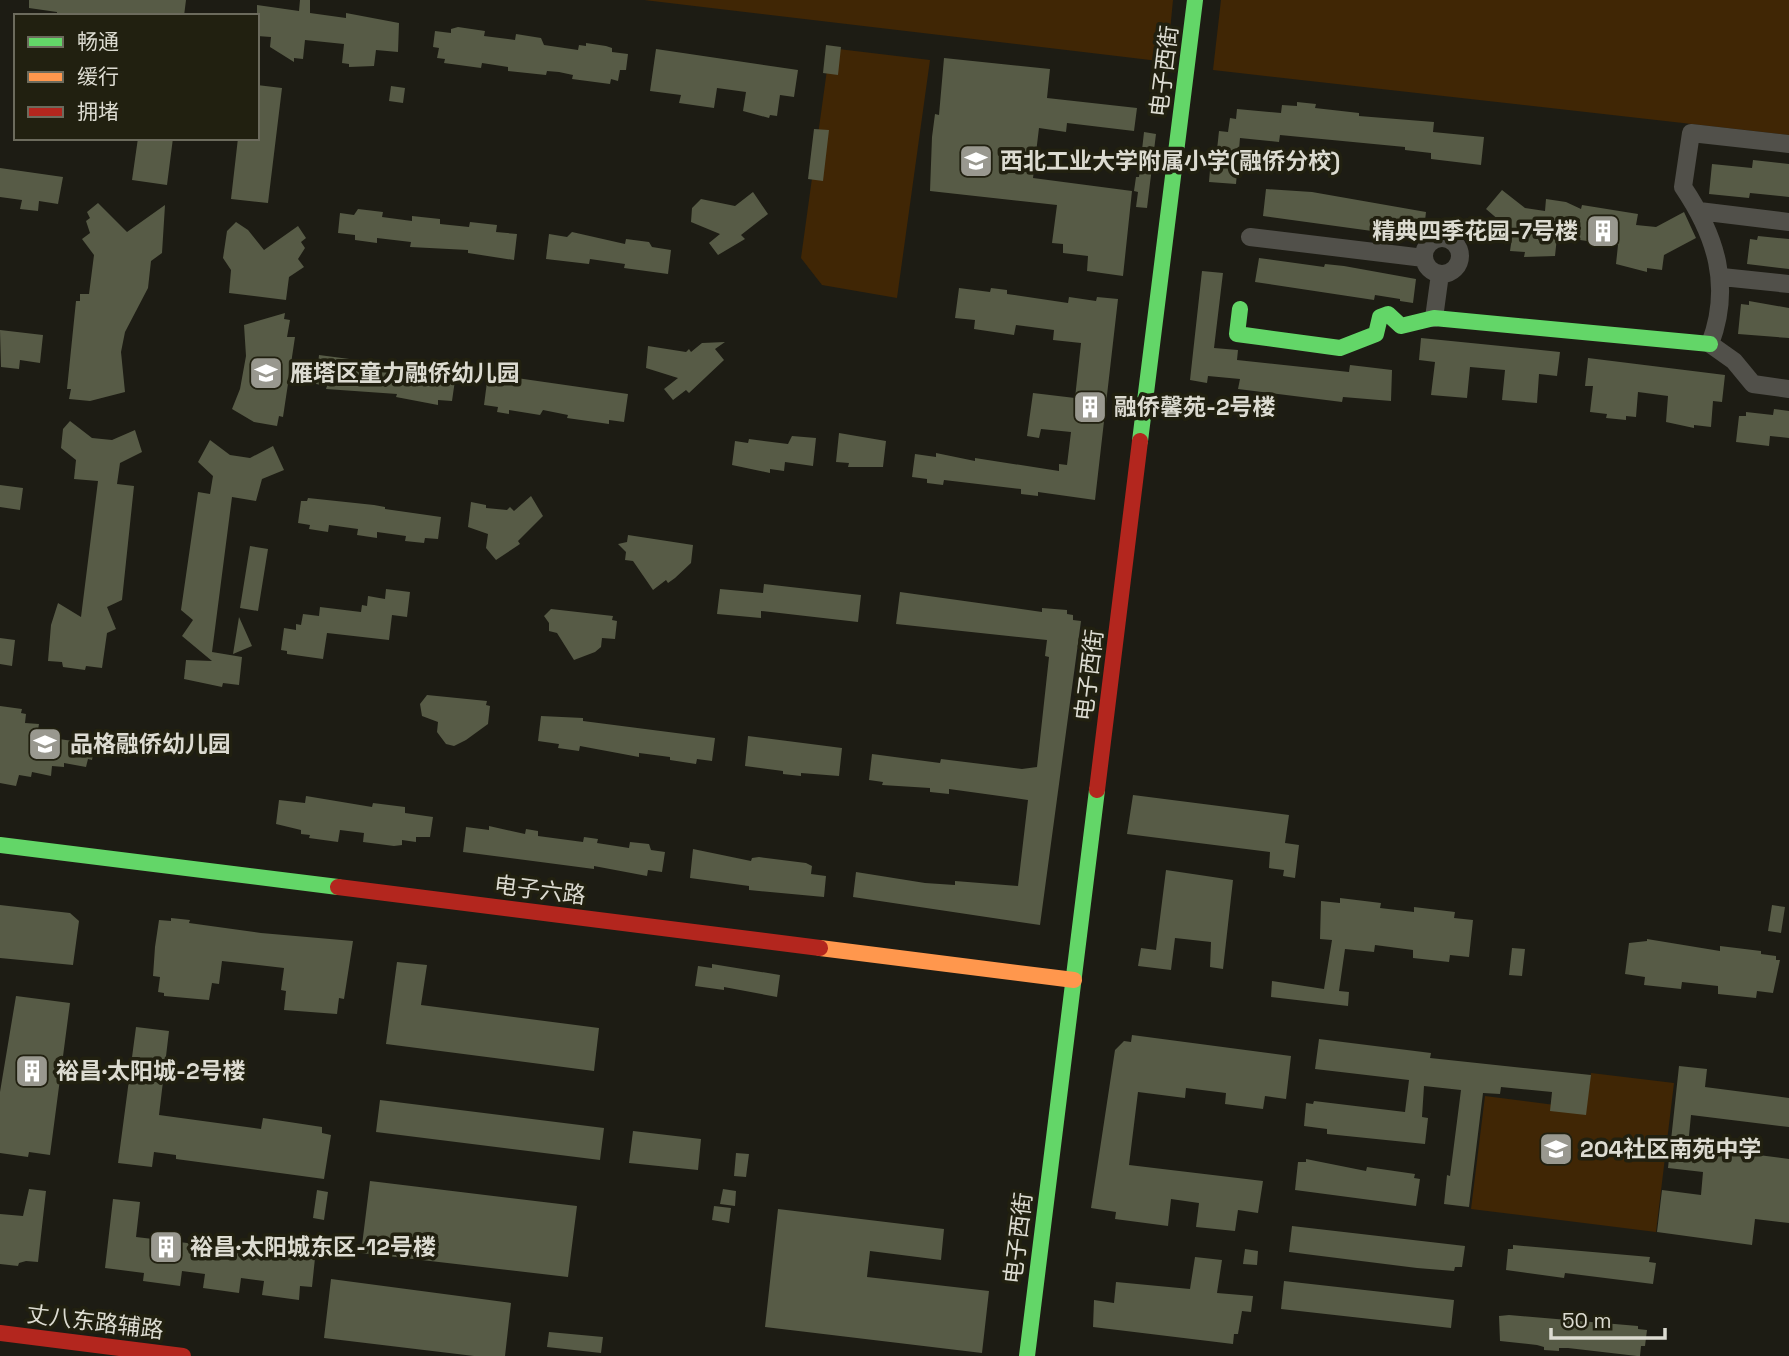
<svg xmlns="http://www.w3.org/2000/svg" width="1789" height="1356" viewBox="0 0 1789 1356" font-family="'Space Grotesk','Noto Sans SC',sans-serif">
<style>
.green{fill:#402605}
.building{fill:#575b46}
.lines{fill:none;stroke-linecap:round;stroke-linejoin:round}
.street{stroke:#51504a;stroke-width:18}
.fast{stroke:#63d668;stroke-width:16}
.slow{stroke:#ff974d;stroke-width:16}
.jam{stroke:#b3261e;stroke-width:16}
.labels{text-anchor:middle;stroke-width:7;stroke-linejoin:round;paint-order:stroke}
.street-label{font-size:23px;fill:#dcdbd1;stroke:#212010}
.poi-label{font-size:23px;font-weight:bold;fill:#dcdbd1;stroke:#212010;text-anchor:start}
</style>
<rect width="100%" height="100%" fill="#1d1c14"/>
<path class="green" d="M644,0H1173L1167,62Z
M1221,0H1789V135L1213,70Z
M830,48L930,60L897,298L822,285L801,258Z
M1591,1073L1674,1083L1656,1232L1471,1209L1485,1096L1586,1109Z"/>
<path class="building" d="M29,0H186L184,16H57V12L29,8Z
M300,0H310V13L346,18V13L399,23L398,52L376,50L374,66L349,67V64L342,63L344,44L305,40L303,59L294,58V62L270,47L271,37L257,36V5L299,11Z
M458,27L485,31L484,36L515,40L516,34L541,38L544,45L578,50L579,45L586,46V43L606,46L612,48V52L628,54L626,70H620L618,81L611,79L610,84L572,79L573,75L559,72L547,71L546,75L508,71V67L482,63L481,68L444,63L445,59L437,58L439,48L433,47L435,31L451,33V29Z
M826,45L841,47L838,75L823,73Z
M656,49L798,70L794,97L780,95L777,116L770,115L769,118L743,111L746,92L717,88L714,108L679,103L681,95L650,91Z
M944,58L1050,69L1047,98L1137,108L1134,131L1067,123L1066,132L1039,128L1033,178L1132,191L1123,276L1087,271L1088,256L1063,253V244L1052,243L1057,205L930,191L932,137L935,114L939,115Z
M257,85L282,88L268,203L231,199L238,138H257Z
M391,86L405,88L403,103L389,101Z
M1297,102L1316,104L1315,108L1359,113V116L1434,122L1433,132L1484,137L1481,165L1431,159V153L1405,150V147L1280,135L1279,142L1240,138L1236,184L1209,182L1211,158L1216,159L1219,131L1228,132L1230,118L1236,119L1237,109L1281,113L1282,105L1297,106Z
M814,129L829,130L823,181L808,179Z
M1144,132L1156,134L1147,208L1136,207L1138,192L1134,191L1136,177H1139Z
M138,138H173L167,185L132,180Z
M1753,160L1789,164V197L1750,193L1749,198L1709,194L1712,164L1752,168Z
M0,168L63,177L58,204L39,201L38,211L20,209L22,200L0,197Z
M1266,189L1312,192L1426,212L1423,238L1263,216Z
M1502,190L1525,208L1545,211L1546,199L1566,202L1581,209L1582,205L1638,214L1636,225L1656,227L1684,212L1696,238L1664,255L1662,270L1647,268V272L1616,264L1618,245L1557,237L1555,256L1524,257L1525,252L1510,251L1512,237L1497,224L1500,221L1486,209Z
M753,192L768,214L741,235L745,239L718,255L709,243L720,234L691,222L692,208L701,199L735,206Z
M98,203L127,232L165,205L162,253L151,261L148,288L125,332L121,352L125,392L90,401L69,399L71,389H67L76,301H80V294H89L94,255L82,239L90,233L86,221L90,218L87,212Z
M358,209L383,212L382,217L412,221V216L440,219V224L469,227L470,222L497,225L496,232L517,234L514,260L468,253V250L410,247L411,242L377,238V243L355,240V235L338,233L340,213L354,215Z
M236,222L248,230L264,250L298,226L306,238L301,242L305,248L298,259L304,267L289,277L286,300L229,293L231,270L223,258L227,231Z
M572,232L625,244L626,239L649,242L652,247L671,250L668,274L624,268L625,264L590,259L589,264L546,259L549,234L567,237Z
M1758,236L1789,239V269L1747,264L1750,239L1757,240Z
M1259,258L1324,267L1325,264L1344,266L1416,279L1413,303L1400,301V299L1375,295L1374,300L1255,282Z
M1202,271L1223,273L1214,348L1238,350L1237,360L1349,372L1350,365L1392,370L1391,401L1343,397L1342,402L1238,389L1240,379L1208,376L1207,383L1190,380Z
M959,288L990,292L991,288L1007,290V294L1068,303L1069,297L1096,301L1097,297L1118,299L1095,500L1038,492V496L1021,494V489L944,480L943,485L927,483V479L912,477L915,454L936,457V453L975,461V458L1059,471V464L1067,465L1071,432L1041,429L1039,438L1027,436L1033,393L1075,398L1081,343L1053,340L1054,330L1016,325L1014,335L974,329L975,320L955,318Z
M1749,301L1789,308V338L1738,334L1741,304L1749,305Z
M285,313L284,319L290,320L287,337H295L283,417L279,416L277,426L254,422L232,409L240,389L246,356L244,325Z
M0,330L43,335L40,363L20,360L19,369L1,367Z
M1421,338L1560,352L1557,376L1539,374L1537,403L1502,400L1505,370L1470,367L1467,398L1431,395L1435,362L1419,360Z
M725,342L715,349L724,360L689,393L686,390L673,400L664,389L678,378L646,368L648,346L686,352L689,349L691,352L702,343Z
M319,355L456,373L452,401L438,400V405L396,397L397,394L326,389L327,386L316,384Z
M1588,358L1725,375L1722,402L1713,401L1711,427L1694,425V428L1666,422L1668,396L1638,392L1636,417L1626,416V420L1606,418L1607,414L1590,412L1593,386H1585Z
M488,374L628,394L624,422L609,420V424L567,418L568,415L543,410L540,415L509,410V414L497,412L498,407L484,405Z
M1774,409L1789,411V438L1770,436L1769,446L1736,442L1739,416H1746V412L1773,415Z
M70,421L92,438L112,440L135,430L142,452L120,463L117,484L134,486L122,600L107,607L116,629L107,633L102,668L86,666L85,670L63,667L62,662L48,661L51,625L58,603L81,617L98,481L74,479L76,460L61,448L63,429Z
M839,433L886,441L883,467H848L849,463L836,462Z
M792,436L816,438L813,466L785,462L784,471L770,469V473L732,465L735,441L748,443L749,439L788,444Z
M210,440L230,455L250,458L273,446L284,470L262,479L256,501L232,497L212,652L242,657L239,685L223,683L222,687L184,679L186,660L212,661L182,636L193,620L181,610L198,492L210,494L213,476L198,462Z
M0,485L23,488L20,510L0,507Z
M531,496L543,516L518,541L520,544L496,560L486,548L488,534L468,527L471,502L486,505V508L507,510L510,507L514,511Z
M308,498L374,505L385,507V509L441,517L438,539L425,538L424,543L405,541L406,536L377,532V538L357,535L358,529L329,525L328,532L309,529L310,525L298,523L301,501H307Z
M628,535L693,545L691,563L675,578L668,583L666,580L653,590L633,561L625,560L626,552L618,544L627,542Z
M250,546L268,549L258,611L240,608Z
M764,584L861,595L858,622L761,611V618L717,614L720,589L763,593Z
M386,589L410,592L407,617L392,615L389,640L327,633L323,659L287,654V651L281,650L284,628L296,630V624L301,625L303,614L319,616L320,607L361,612L362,605L367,606L368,596L385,599Z
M900,592L1042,612V608L1067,610V614L1073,615V620L1081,621L1040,925L853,897L856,872L925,883L955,885V881L1018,886L1028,800L949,789V794L930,792V788L882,785L883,782L869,780L872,754L940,763L941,759L1022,769L1037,767L1049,657L1045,656L1047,640L896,624Z
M551,609L613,616L612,620L617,621L615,639L602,638L601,647L595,652L574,660L557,633L549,631V623L544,616Z
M239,617L252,646L233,654Z
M0,638L15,640L12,666L0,664Z
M427,695L487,701L486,705L490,706L488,724L466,740L454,746L446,744L437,732L438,722L422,716L420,704Z
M0,706L22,709L21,713L26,714L25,723L39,724L37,736L95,744L92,760L88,759L86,767L64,763V767L52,766L51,776L32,772L31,777L19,775L16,786L0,783Z
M541,716L583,718V721L715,738L712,761L697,759L696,764L670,760V757L639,753V757L580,746L579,751L558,748L559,744L538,741Z
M748,736L842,748L839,776L801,773V776L783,774V771L745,766Z
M1133,795L1289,815L1285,843L1299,845L1295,878L1283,876L1284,870L1269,868L1270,852L1127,834Z
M306,796L372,807L373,803L405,807V813L433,817L430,837H416V842L402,840V845L394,846L363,842L364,833L340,830L338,842L309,838L310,835L301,834V830L276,824L279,800L305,803Z
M489,826L525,834L526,829L538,831V836L583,842L584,837L598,839L597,843L629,848L630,842L649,844L651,850L665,852L662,872L648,870L647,876L594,866V869L463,852L466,827L489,830Z
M693,849L751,861L752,858L759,857L806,863L812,866L811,874L826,876L824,897L749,890V886L690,878Z
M1166,870L1233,880L1223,969L1210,967L1211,942L1175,938L1171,970L1138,966L1141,948L1156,950Z
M1340,898L1381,903L1380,908L1414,912V907L1455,912L1454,918L1473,920L1469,957L1450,955L1449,962L1413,958V950L1375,945L1374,952L1345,949L1339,991L1349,992L1348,1006L1271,997L1272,981L1324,989L1332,940L1320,939L1321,901L1340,903Z
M0,905L70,913L79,921L73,965L0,958Z
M1772,905L1785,907L1781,933L1768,931Z
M171,918L190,920L189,923L261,933L353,941L344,999L339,998L337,1014L284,1010L286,991L281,990L284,968L222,961L219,984L212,983L209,1000L164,996V993L158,992L160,977L153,976L155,947L159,920L171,921Z
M1647,939L1720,951V946L1761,951V954L1776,956V960H1780L1773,993L1757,991L1756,998L1718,994V986L1682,982L1681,989L1644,985L1645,977L1625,974L1629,943L1647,941Z
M1512,948L1525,949L1522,976L1509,975Z
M397,962L427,965L421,1005L599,1028L594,1071L386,1044Z
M712,964L780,975L777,997L724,987V990L695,986L698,966L712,968Z
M16,996L70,1003L50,1155L29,1152L28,1157L0,1153V1092Z
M136,1027L169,1031L159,1115L261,1129L263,1118L322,1127V1133L331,1135L324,1179L176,1159V1155L154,1152L152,1167L118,1163Z
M1132,1035L1291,1056L1286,1099L1265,1096L1263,1109L1225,1104L1226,1093L1186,1088L1185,1098L1138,1092L1129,1165L1263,1181L1258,1213L1238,1210L1235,1231L1196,1227L1199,1203L1171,1199L1168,1226L1115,1219L1116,1212L1091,1208L1115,1050L1124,1041L1131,1042Z
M1319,1039L1431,1053L1430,1058L1591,1075L1586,1115L1550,1111L1552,1092L1501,1087L1500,1094L1483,1093L1469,1207L1444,1204L1447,1175L1450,1176L1461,1090L1424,1086L1422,1117L1428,1118L1425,1144L1327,1134V1129L1304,1126L1306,1103L1313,1104L1314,1101L1405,1112L1409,1080L1315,1069Z
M1679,1066L1707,1069L1705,1087L1789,1098V1127L1691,1115L1688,1146L1789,1159V1223L1755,1219L1752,1245L1657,1232L1662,1190L1701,1195L1703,1172L1668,1168Z
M380,1100L604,1128L600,1160L376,1132Z
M633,1131L701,1139L698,1170L629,1163Z
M736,1153L749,1154L746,1177L734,1176Z
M1306,1159L1366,1171L1367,1167L1415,1174L1414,1178L1420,1179L1416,1206L1295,1190L1298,1162H1306Z
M370,1181L577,1206L568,1277L361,1253Z
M29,1189L46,1191L38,1262L26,1261L19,1263L18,1266L0,1264V1214L23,1216Z
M723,1189L736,1191L735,1206L720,1204Z
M317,1190L328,1192L324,1220L313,1218Z
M113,1199L140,1202L136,1237L315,1258L312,1287L300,1286L299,1300L262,1295L264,1281L241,1278L239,1293L203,1288L205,1274L182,1271L180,1286L143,1281L144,1273L105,1268Z
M714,1206L731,1208L729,1223L712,1220Z
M778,1209L944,1229L941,1260L870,1251L867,1277L989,1291L982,1353L765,1327Z
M1292,1226L1465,1246L1462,1267H1455L1454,1271L1417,1268L1289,1252Z
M1513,1245L1650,1257L1649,1262L1656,1263L1653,1284L1565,1273L1564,1278L1506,1270L1508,1249H1513Z
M1245,1249L1258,1251L1257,1265L1243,1264Z
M1195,1257L1222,1260L1217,1293L1253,1296L1251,1312L1242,1311L1238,1334H1234L1233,1344L1093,1327L1094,1300L1114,1303L1116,1282L1190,1289Z
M331,1279L511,1303L505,1356H474L324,1338Z
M1284,1281L1454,1300L1451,1328L1281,1309Z
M1509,1315L1638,1326V1329L1647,1330L1645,1346H1641L1640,1356H1637L1568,1348H1559V1351L1544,1350V1347L1537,1345L1500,1341L1499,1316Z
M549,1332L603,1337L601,1353L547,1347Z"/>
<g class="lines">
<path class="street" d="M1789,144L1691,133L1683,187C1716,236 1732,286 1710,344L1734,361L1753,384L1789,389
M1699,211L1789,222
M1250,237L1424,258
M1424 256a18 18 0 1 1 36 0a18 18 0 1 1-36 0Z
M1722,277L1789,284
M1434,318L1440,274"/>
<path class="fast" d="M1240,309L1237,334L1340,348L1376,334L1380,317L1388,314L1401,326L1434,318L1710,344
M1140,441L1195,0
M0,845L338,887
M1027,1356L1097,790"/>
<path class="slow" d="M820,948L1074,980"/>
<path class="jam" d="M1097,790L1140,441
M338,887L820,948
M0,1333L183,1356"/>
</g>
<defs>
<g id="school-square" transform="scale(1.75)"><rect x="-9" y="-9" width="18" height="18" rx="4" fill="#99988f" stroke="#212010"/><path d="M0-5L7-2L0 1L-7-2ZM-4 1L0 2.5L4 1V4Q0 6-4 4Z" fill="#fff"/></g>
<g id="building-square" transform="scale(1.75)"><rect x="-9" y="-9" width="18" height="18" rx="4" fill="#99988f" stroke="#212010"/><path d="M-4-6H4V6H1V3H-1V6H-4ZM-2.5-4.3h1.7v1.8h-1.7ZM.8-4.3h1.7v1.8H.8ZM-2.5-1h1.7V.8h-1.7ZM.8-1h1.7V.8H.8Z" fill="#fff"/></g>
</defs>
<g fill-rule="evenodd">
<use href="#school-square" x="976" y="161"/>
<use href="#building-square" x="1603" y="231"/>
<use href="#school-square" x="266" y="373"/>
<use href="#building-square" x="1090" y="407"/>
<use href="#school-square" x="45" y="744"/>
<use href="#building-square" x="32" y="1071"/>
<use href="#school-square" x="1556" y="1149"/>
<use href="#building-square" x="166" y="1247"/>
</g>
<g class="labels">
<g class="street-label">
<text transform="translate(1164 71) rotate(-83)" y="8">电子西街</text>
<text transform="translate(1089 675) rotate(-83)" y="8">电子西街</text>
<text transform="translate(540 890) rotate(7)" y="8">电子六路</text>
<text transform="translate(1018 1238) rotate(-83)" y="8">电子西街</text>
<text transform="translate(95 1322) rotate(7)" y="8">丈八东路辅路</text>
</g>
<g class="poi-label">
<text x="1000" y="169">西北工业大学附属小学(融侨分校)</text>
<text x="1578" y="239" text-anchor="end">精典四季花园-7号楼</text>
<text x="290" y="381">雁塔区童力融侨幼儿园</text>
<text x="1114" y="415">融侨馨苑-2号楼</text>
<text x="70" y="752">品格融侨幼儿园</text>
<text x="56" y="1079">裕昌·太阳城-2号楼</text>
<text x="1580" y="1157">204社区南苑中学</text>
<text x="190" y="1255">裕昌·太阳城东区-12号楼</text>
</g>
</g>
<rect x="14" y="14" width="245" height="126" fill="#212010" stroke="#6c6b5d" stroke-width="2"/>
<rect x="28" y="37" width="35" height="10" fill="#63d668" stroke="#6c6b5d" stroke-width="2"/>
<text x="77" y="49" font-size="21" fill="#dcdbd1">畅通</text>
<rect x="28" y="72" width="35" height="10" fill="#ff974d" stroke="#6c6b5d" stroke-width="2"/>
<text x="77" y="84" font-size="21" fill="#dcdbd1">缓行</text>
<rect x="28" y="107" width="35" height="10" fill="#b3261e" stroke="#6c6b5d" stroke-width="2"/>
<text x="77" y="119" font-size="21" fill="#dcdbd1">拥堵</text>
<path d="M1551 1328v10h114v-10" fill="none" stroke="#dcdbd1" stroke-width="3.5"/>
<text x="1562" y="1328" font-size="21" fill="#dcdbd1" stroke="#212010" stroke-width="5" paint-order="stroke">50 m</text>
</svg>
